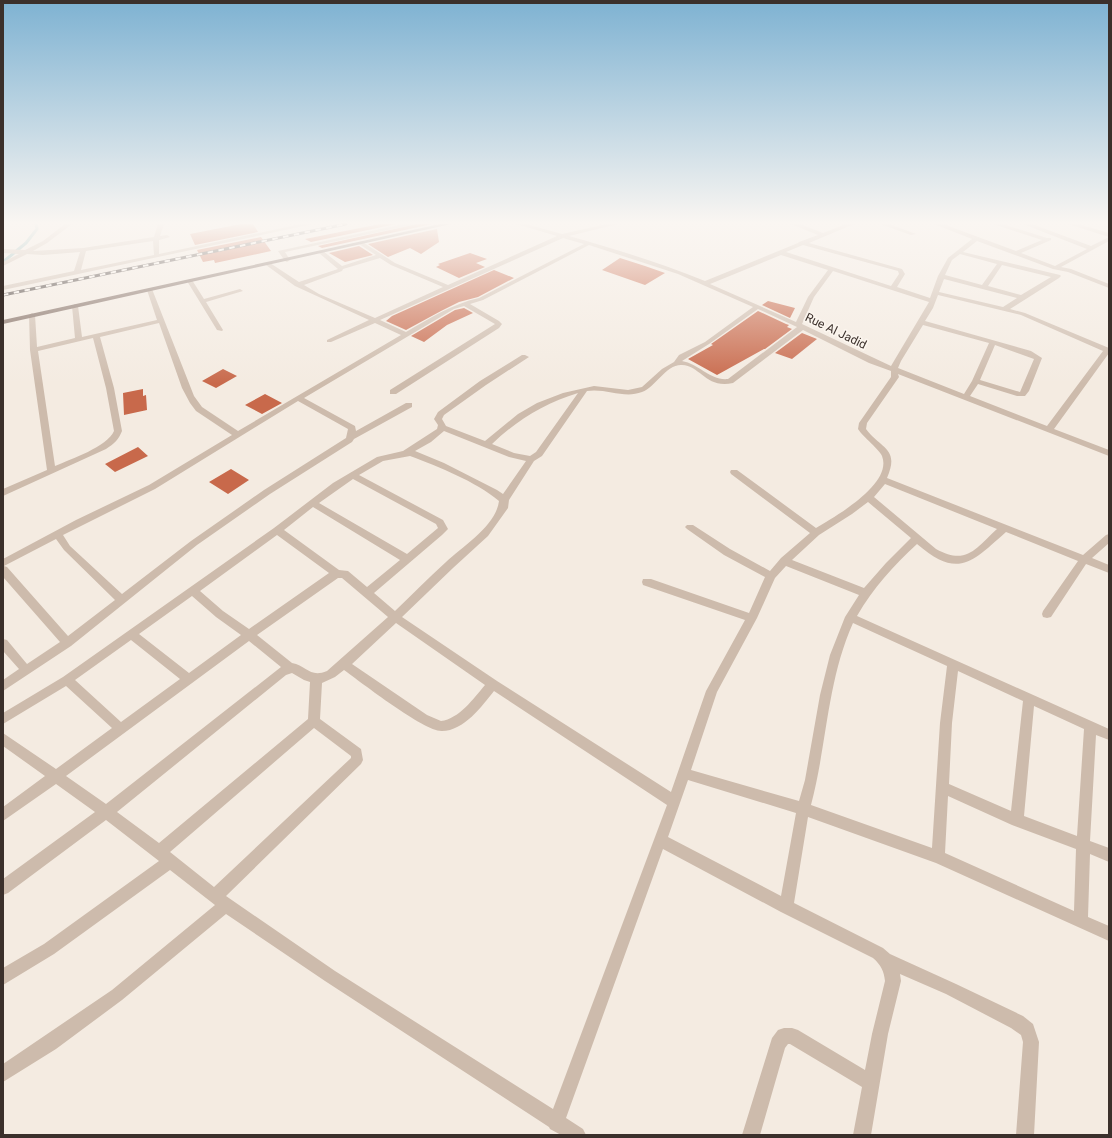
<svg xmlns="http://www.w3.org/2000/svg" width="1112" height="1138" viewBox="0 0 1112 1138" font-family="Roboto,sans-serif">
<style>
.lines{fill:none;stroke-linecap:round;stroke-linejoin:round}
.stream{stroke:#7fb0b2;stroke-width:3}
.building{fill:#c8694b}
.minor{fill:#cdbbac;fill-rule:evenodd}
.major{fill:#7d675c;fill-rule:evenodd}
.rail-casing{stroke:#3b302b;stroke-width:3}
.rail{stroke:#fbf5ee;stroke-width:2;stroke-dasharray:5.5;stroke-linecap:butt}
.labels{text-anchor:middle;stroke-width:3.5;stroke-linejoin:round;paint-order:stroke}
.far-street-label{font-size:12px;fill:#3b302b;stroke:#fbf5ee}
</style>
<rect width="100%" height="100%" fill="#f4ebe1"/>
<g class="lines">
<path class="stream" d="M3,262L26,243L37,229L36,224"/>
</g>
<path class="building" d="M241,224H253L258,232L195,245L190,234Z
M380,224H396L311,242L305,239Z
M417,224H432L322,248L318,246Z
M437,229L439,242L421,254L410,248L388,257L368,244Z
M261,237L271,251L215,263L214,260L203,262L197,250Z
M359,246L373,255L345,262L329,253Z
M470,253L487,259L476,263L485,267L459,278L436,267L440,265L438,264Z
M620,258L645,266L665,273L645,285L602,270Z
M494,270L514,278L478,297L459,302L441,311L406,330L386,321L392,316Z
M768,301L795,308L790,318L762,305Z
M464,308L473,313L447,325L424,342L411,336L455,310Z
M758,311L786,324L789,325L787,327L792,329L765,349H764L717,375L688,359L713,345L711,344Z
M802,333L817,339L792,359L775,353Z
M223,369L237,376L216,388L202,381Z
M143,389V396L146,395L147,410L124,415L123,393Z
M265,394L282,403L262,414L245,405Z
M138,447L148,456L115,472L105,464Z
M231,469L249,480L228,494L209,482Z"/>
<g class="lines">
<path class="minor" d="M65,224H72L47,243L33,251L83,248L154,237L158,224H164L160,236L167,235L170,237L159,240V254L301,224H313L3,290V286L74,271L80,252L43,255L27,254L3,266V262L19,254L3,253V249L25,250L43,241ZM153,241L154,255L81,270L86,251Z
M404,224H416L285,252L290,260L287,262L285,261L278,251Z
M516,224H526L562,234L607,224H618L569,236C615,249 661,263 705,281L798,243L799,242L818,235L791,224H800L823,233L846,224H854L809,243L902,269L905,274L897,287L930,298L938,276L948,258L972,239L934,224H943L1016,251L1042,240L993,224H1002L1047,238H1051V240L1021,253L1055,266L1087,249L1023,224H1032L1091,246L1109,237V241L1061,267L1071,269L1109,284V288L1068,272L1053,269L977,241L963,252L1060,275L1061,276L1059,278L1010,309L1025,313L1109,348V353L1054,429L1109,450V456L898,374L899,377L867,423L866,429C881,449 900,448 887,478L1083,555L1106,535L1109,534V543L1092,558L1109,565V573L1086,564L1051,617L1047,618L1043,617L1042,614L1043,611L1078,561L1006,532C971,563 958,579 917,544C894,565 873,588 857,616L1109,729V740L1096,735L1090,841L1109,848V862L1090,854L1088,917L1109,926V941L936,863L808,817L794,903L883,948L890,954L956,984L1023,1016L1033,1024L1039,1042L1034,1135H1016L1023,1042L1021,1035L1011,1028L946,994L900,974L901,981L888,1034L871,1135H853L862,1087L790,1044H788L785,1048L760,1135H742L772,1038L778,1030L784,1028H792L798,1030L865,1070L872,1034L885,981C884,971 881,965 873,958L781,912L663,849L566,1118L583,1129L586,1135H561L550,1129L549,1127L325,981L226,914L122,1000L56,1049L3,1082V1064L112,990L215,905L170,870L54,954L3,985V968L44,944L159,861L106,820L8,893L3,895V879L95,812L56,784L3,821V807L45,776L3,746V733L56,769L112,728L66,686L3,724V713L63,677L274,528L333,483L377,457L403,451L437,429L438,425L434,419L438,412L480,381L522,355H525L529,357L486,385L444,415L442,419L446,426L485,441L518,414L537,403L563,393L594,386L628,390L642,387L662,369L674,362L679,355L705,342L753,307L678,274L589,245L483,300L470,304L499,321L502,324L499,328L396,394H390V390L495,324L464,306L454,309L304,398L355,426L356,431L406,403H412V407L354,439L352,442L270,494L197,545L71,646L3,691V680L19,669L3,651V639L7,640L27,664L60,642L3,577V559L76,520L149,485L232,435L196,411L190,403L182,388L159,323L100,337L114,388L122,431C119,439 114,444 106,449L3,496V489L47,470L30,350L29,315L32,313L35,315L37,347L75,338L72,306L75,304L78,306L82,337L157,320L147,290L152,289L194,396L202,407L238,431L401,335L375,323L331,342H327V340L369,320L295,286L266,265V263H270L299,282L338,269L319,253V251H323L342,266L376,255L359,244L358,243L361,241L395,263L448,285L557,236ZM563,238L584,244L479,298C452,304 430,318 406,332L380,320ZM803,245L898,271L899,274L891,286L786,252ZM960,254L997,264L982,285L945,275L952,260ZM781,255L828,270L808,297L796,322L710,284ZM380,258L391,265L443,287L375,318L319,294L304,285L342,271L343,269ZM1002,265L1051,277L1021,295L988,286ZM833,271L929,302L891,366L802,324L814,297ZM944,279L1017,298L1003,307L939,292ZM938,295L1021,315L1103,351L1047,426L970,396L978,384L1017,396H1025L1029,391L1042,358L1031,351L925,321L933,308ZM758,309L797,327L728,379C711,381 699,364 682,361L709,344ZM923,325L989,343L972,381L964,394L898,368L901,361ZM803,330L869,363L891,371V377L859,423L858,429C863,437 880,450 882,456C893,484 836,516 816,528L737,470H731L730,472L731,474L810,533L781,558L770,571L730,549L693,525H687L685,527L687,529L724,555L765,577L749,613L651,579H643L642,582L643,585L745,620L706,691L671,792L497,681L402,617L453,568L488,536L508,508L509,500L534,461L542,456L587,391C606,388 624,399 642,392C656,387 666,364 682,365C701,366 706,389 733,383ZM93,338L106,388L114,431C107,447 71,459 55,466L38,351ZM995,345L1034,359L1020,392L980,380ZM578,393L536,452L530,456L514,453L492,444C517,420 545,403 578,393ZM298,401L348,429L346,438L264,490L191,541L122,594L70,546L63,535L155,489ZM444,431L509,457L526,461L503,494L497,490L444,463L415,451L431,442ZM410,456C439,467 475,481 499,501C496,526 463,546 446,562C428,578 412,595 395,611L374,593L442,535L448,529L443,520L359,475L383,461ZM353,479L436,524L438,528L407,554L319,503ZM885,484L997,529C976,548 967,566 936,549L874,497ZM868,502L911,538L886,563L864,588L792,560L819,535L852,514ZM313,507L400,560L367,587L348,571L339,570L284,530ZM277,535L329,573L249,629L223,611L200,591ZM56,539L64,550L115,600L68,636L7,567L4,566ZM786,566L859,595L845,617L830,655L820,695L805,780L799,801L691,770L717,692L757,618L775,578ZM338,578H342L388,617L327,671C310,678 307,666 292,663L257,635ZM192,596L216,617L241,635L189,673L139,634ZM396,623L485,685C474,698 459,719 441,721L427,715L352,664ZM853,623L947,666L940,723L932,848L811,805C827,745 827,681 853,623ZM131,640L180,679L121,722L75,680ZM249,641L281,667L106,804L66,776ZM344,670C362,683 425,732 442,731C464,731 482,706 494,691L667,805L553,1109L335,971L226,896L361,764L363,760L361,749L320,719L322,683L335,677ZM958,671L1023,701L1011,811L949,784L952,723ZM292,673L304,680L310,682L308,719L159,843L117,812L286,675ZM1034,706L1084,729L1077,836L1024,816ZM314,728L351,756V758L214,887L170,852ZM688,780L796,813L781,896L668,837ZM948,796L1012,825L1076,849L1074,911L945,853Z
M880,224H889L916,234L911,235Z
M1068,224H1078L1109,233V237Z
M190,279L192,280L204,299L240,289L243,291L206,302L223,330L222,331L217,330L187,281Z"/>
<path class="major" d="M440,224H451L3,324V320Z"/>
<g class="rail-casing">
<path id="rail" d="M3,295L346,224"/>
</g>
<use href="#rail" class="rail"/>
</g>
<linearGradient id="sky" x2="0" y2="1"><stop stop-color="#7eb2d2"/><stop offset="0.58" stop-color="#faf6f2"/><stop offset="1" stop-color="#faf6f2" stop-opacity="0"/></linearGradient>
<rect width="1112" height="384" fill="url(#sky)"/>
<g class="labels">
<g class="far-street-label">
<text transform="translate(836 331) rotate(26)" y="4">Rue Al Jadid</text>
</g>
</g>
<rect width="1112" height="1138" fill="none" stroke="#3b302b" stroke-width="8"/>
</svg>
